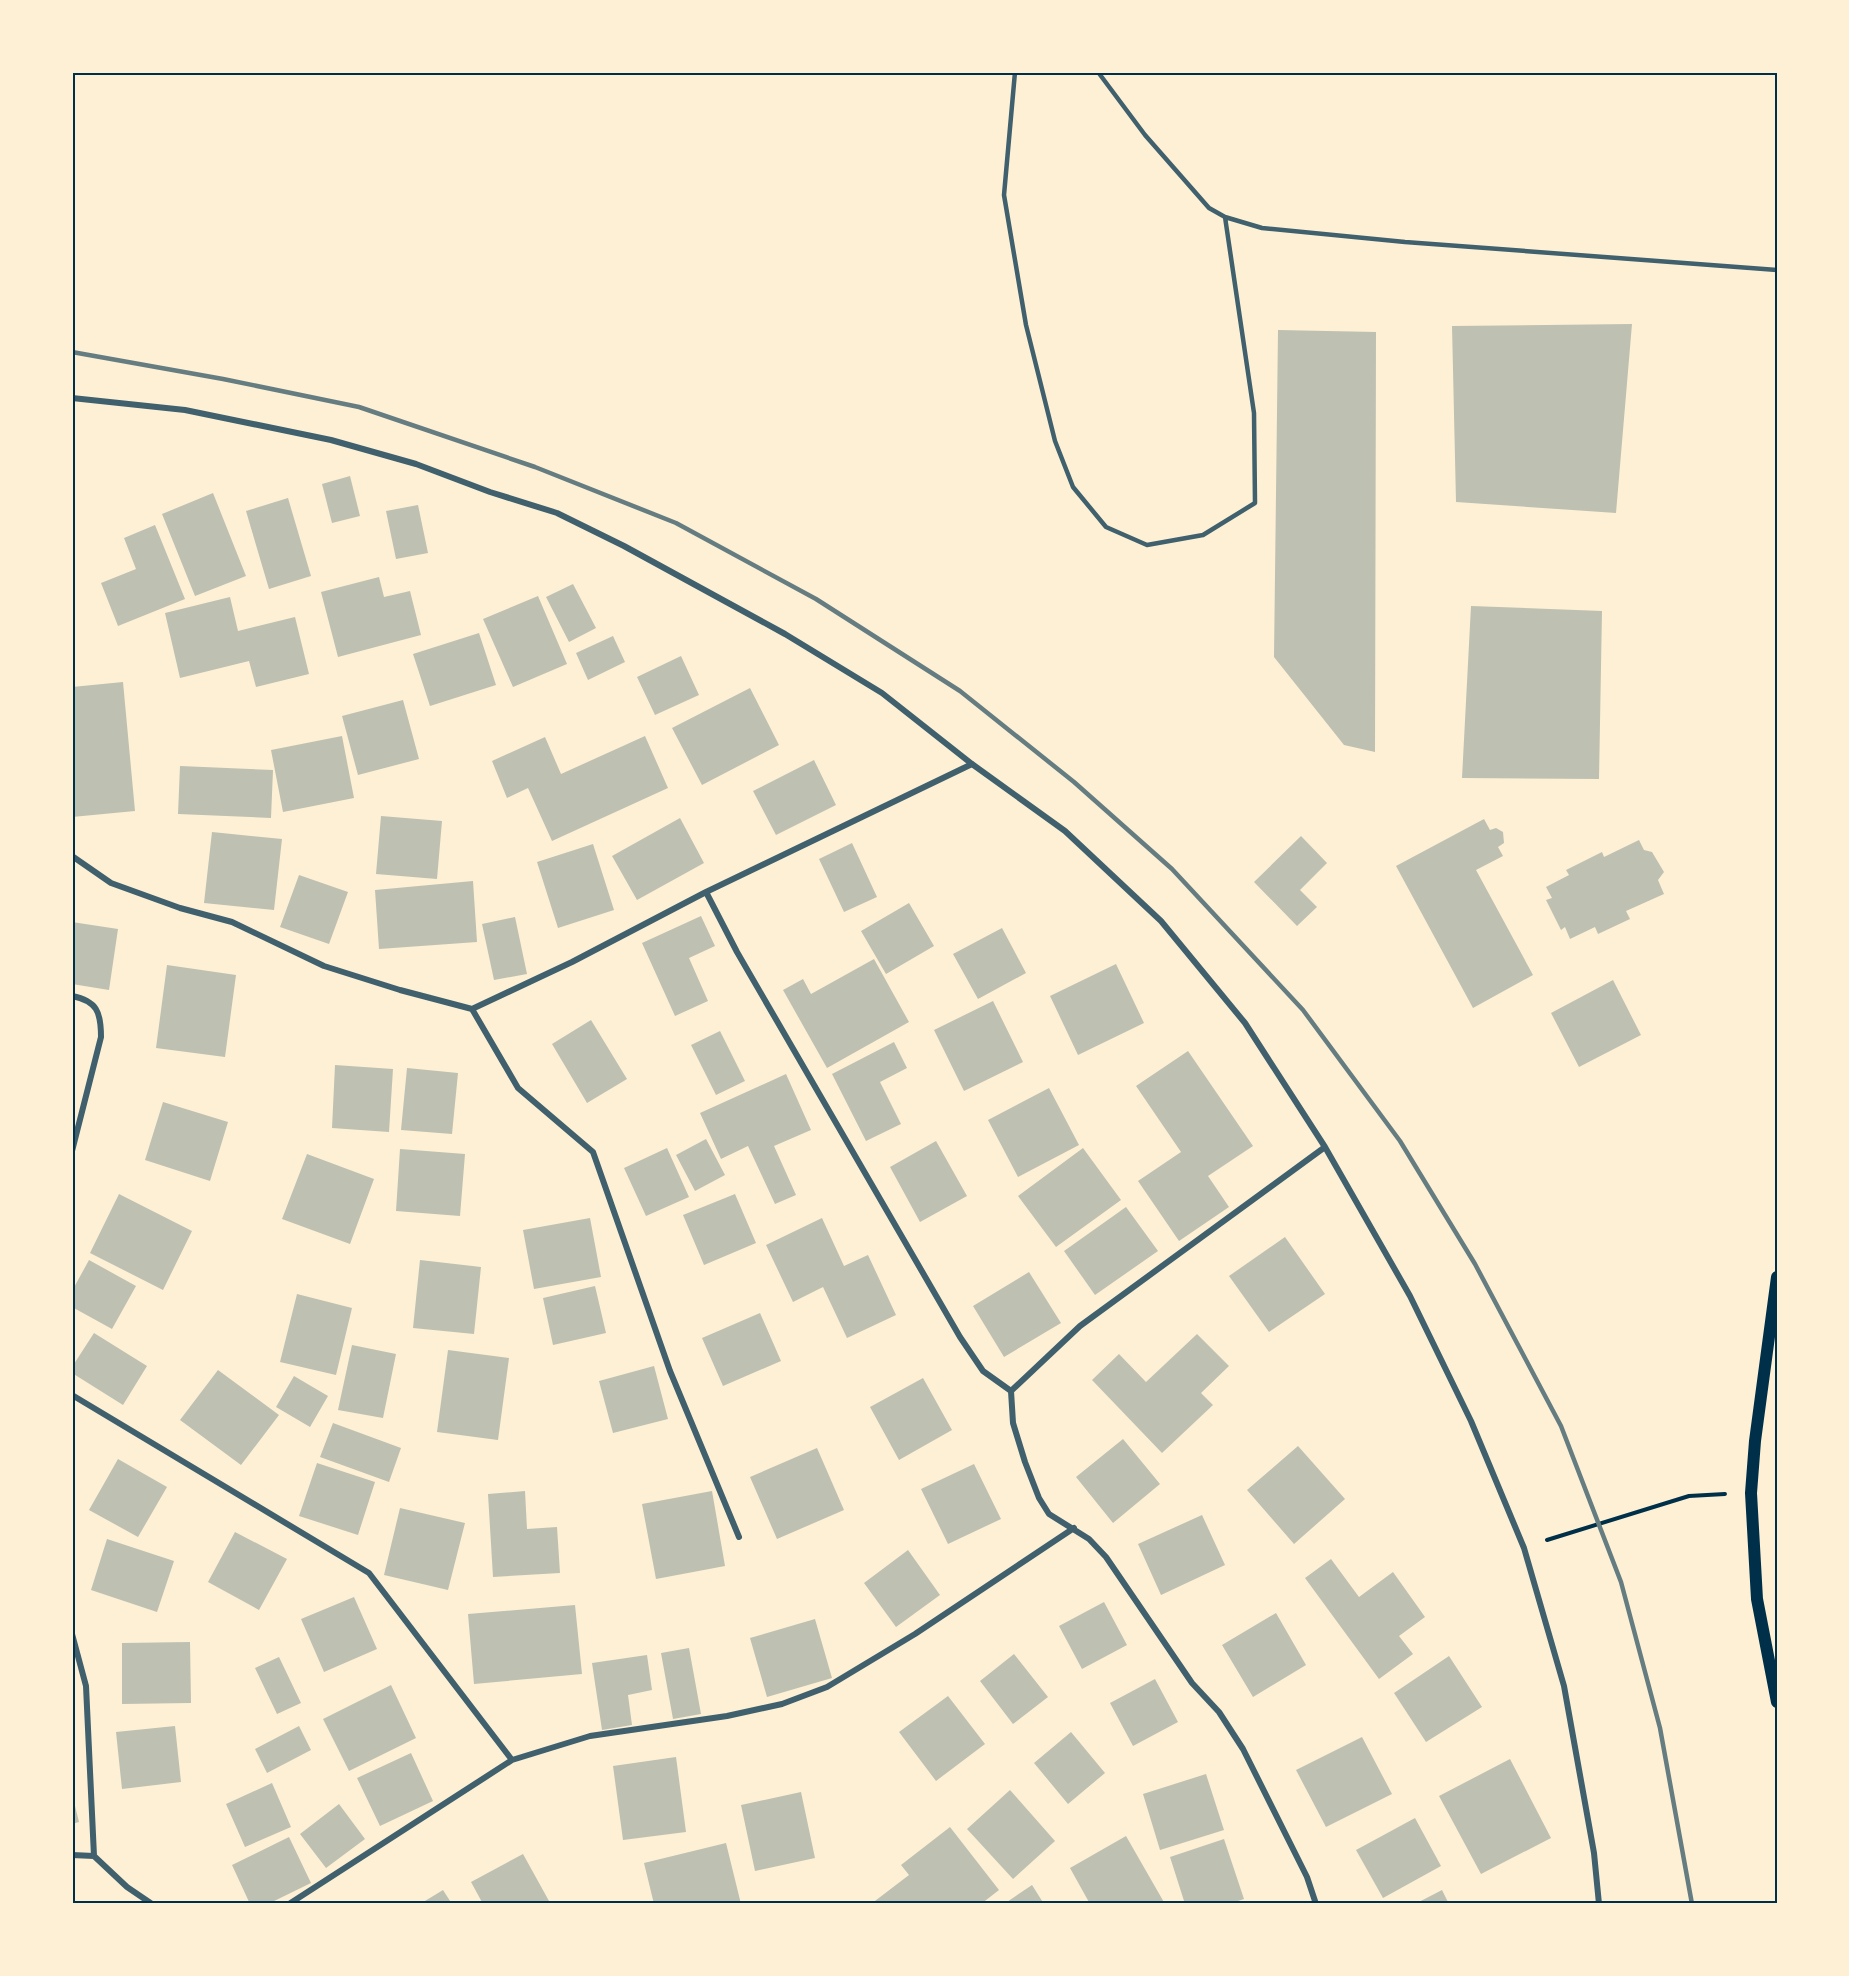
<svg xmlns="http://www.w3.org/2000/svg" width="1849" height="1976" viewBox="0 0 1849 1976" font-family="'Fira Sans',sans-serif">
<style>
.building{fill:#bec0b2}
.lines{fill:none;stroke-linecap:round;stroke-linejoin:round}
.path{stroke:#003049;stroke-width:4}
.service{stroke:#3f606c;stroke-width:4.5}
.minor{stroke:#3f606c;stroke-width:6}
.secondary{stroke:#003049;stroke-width:12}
.rail{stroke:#657d81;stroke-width:4.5}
.neatline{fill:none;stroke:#003049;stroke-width:2}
</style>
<rect width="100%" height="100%" fill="#fdf0d5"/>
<path class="building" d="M1632,324L1616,513L1456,502L1452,326Z
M1278,330L1376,332L1375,752L1344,745L1274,657Z
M350,476L360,516L332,523L322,484Z
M213,493L246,576L195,596L162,514Z
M288,498L311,576L269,589L246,511Z
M418,505L428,553L396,559L386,511Z
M155,525L185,599L118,626L101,583L136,569L124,538Z
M379,577L384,597L410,591L421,635L338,657L321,592Z
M573,584L596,628L569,642L546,597Z
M538,596L567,664L513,687L483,619Z
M230,597L238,631L295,617L309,674L256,687L249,661L180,678L165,613Z
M1471,606L1602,611L1599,779L1462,778Z
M479,633L496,685L430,706L413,654Z
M613,636L625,662L588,680L576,653Z
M681,656L699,695L655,715L637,677Z
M123,682L135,811L72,817V687Z
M750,688L779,745L702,785L672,728Z
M403,700L419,759L358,775L342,716Z
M342,736L354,798L283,812L271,750Z
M645,736L668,788L552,841L528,788L507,798L492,761L545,737L561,774Z
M814,760L836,805L776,835L753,791Z
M180,766L273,770L271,818L178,814Z
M381,816L442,821L437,879L376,874Z
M680,818L704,863L637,900L612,856Z
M1484,819L1490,830L1496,828L1503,832L1504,843L1498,847L1503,856L1476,870L1533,975L1473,1008L1396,866Z
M212,832L282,839L274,910L204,903Z
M1301,836L1327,863L1300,890L1317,907L1297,926L1254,882Z
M1639,840L1644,850L1652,852L1664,872L1658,880L1664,894L1626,911L1630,919L1598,934L1595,927L1570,939L1565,927L1561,930L1546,900L1552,898L1546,887L1569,875L1566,870L1602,852L1604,857Z
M852,843L877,897L844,912L819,859Z
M593,844L614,910L558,928L537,862Z
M299,875L348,892L329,944L280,927Z
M473,881L477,942L379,949L375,890Z
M909,903L934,946L886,974L861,931Z
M701,916L715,946L689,958L708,1001L675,1016L642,943Z
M515,917L527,974L494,980L482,924Z
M72,922L118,929L109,990L72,984Z
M1002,928L1026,973L978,999L953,954Z
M874,959L909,1022L827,1068L783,990L803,979L811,994Z
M1116,964L1144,1023L1078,1055L1050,996Z
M167,965L236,975L225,1057L156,1048Z
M1613,980L1641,1035L1579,1067L1551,1013Z
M993,1001L1023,1062L964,1091L934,1030Z
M591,1020L627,1079L587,1103L552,1044Z
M720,1031L745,1081L716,1095L691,1045Z
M894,1042L907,1068L880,1082L901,1124L866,1141L832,1074Z
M1188,1051L1253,1146L1208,1176L1229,1207L1179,1241L1138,1181L1181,1152L1136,1086Z
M335,1065L393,1069L389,1132L332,1128Z
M407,1068L458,1073L452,1134L401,1130Z
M786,1074L811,1130L774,1146L796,1195L775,1204L748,1146L721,1159L700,1113Z
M1049,1088L1079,1145L1018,1177L988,1120Z
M163,1102L228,1122L210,1181L145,1160Z
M706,1139L725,1175L695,1191L676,1155Z
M936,1141L967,1196L920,1222L890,1167Z
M667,1148L689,1197L646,1216L624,1168Z
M1083,1148L1121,1200L1056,1247L1018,1196Z
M400,1149L465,1154L460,1216L396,1211Z
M307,1154L374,1179L350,1244L282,1219Z
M119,1194L192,1231L163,1290L90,1253Z
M735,1194L756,1243L704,1265L683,1215Z
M1126,1207L1158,1251L1095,1295L1064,1251Z
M590,1218L601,1277L534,1289L523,1230Z
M822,1218L844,1266L868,1255L896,1315L847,1338L823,1287L793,1302L766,1245Z
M1285,1237L1325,1294L1269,1332L1229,1276Z
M89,1260L136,1286L112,1329L72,1307V1291Z
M420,1260L481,1267L474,1334L413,1328Z
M1029,1272L1061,1323L1004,1357L973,1306Z
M595,1286L606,1333L553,1345L543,1298Z
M297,1294L352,1308L336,1375L280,1362Z
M760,1313L781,1361L723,1386L702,1338Z
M94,1333L147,1366L123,1405L72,1373V1367Z
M1197,1334L1229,1366L1201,1393L1213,1405L1162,1453L1092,1380L1119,1354L1146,1382Z
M352,1345L396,1354L383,1418L338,1410Z
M448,1350L509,1358L498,1440L437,1432Z
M654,1366L668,1419L613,1433L599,1381Z
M218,1370L279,1415L241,1465L180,1420Z
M294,1376L328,1396L310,1427L276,1407Z
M923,1378L952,1430L899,1460L870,1407Z
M333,1423L401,1448L389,1482L320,1457Z
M1123,1439L1160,1484L1113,1523L1076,1477Z
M1298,1446L1345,1499L1294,1544L1247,1490Z
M817,1448L844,1510L777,1539L750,1477Z
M118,1459L167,1487L138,1537L89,1510Z
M317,1463L375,1482L358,1535L299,1516Z
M974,1464L1001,1519L948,1544L921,1489Z
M525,1491L527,1529L557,1527L560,1573L493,1577L488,1494Z
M712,1491L725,1566L656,1579L642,1504Z
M400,1508L465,1523L448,1590L384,1575Z
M1202,1515L1225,1565L1161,1595L1138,1544Z
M235,1532L287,1559L259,1610L208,1582Z
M107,1539L174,1561L157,1612L91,1590Z
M908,1550L940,1595L896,1627L864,1583Z
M1331,1559L1359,1597L1393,1572L1425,1617L1399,1636L1413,1654L1379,1679L1305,1578Z
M354,1597L377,1649L324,1672L301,1619Z
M1104,1602L1127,1645L1082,1669L1059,1626Z
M575,1605L582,1674L474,1684L468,1614Z
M1276,1613L1306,1665L1253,1697L1222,1645Z
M815,1619L832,1678L767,1697L750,1638Z
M190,1642L191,1703L122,1704V1643Z
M689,1648L701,1714L673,1719L661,1653Z
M1014,1654L1048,1697L1013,1724L980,1681Z
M647,1655L652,1690L628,1695L632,1725L602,1730L592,1663Z
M1449,1656L1482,1707L1426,1742L1394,1693Z
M279,1657L301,1703L277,1714L255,1668Z
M1155,1679L1178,1722L1133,1746L1110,1703Z
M391,1685L416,1738L349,1771L323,1719Z
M948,1696L985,1744L936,1781L899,1732Z
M175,1726L181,1782L122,1789L116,1732Z
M299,1726L311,1750L267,1773L255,1749Z
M1071,1732L1105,1773L1068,1804L1034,1763Z
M1362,1737L1392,1794L1326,1827L1296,1770Z
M411,1753L433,1801L380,1826L357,1778Z
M676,1757L686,1832L623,1840L613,1766Z
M1510,1759L1551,1838L1481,1874L1439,1796Z
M1206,1774L1224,1830L1160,1850L1143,1794Z
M272,1783L291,1827L245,1847L226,1804Z
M1010,1790L1055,1841L1013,1879L967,1829Z
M801,1792L815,1858L755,1871L741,1805Z
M72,1794L79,1822L72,1824Z
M339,1804L365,1839L326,1868L300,1834Z
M1415,1818L1441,1866L1383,1898L1356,1850Z
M950,1827L999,1890L981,1904H871L909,1875L901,1865Z
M1126,1836L1165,1904H1090L1070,1868Z
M289,1837L311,1883L268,1904H250L232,1865Z
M1224,1839L1244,1899L1229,1904H1185L1170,1857Z
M726,1843L741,1904H654L644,1863Z
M523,1854L549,1901L543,1904H483L471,1882Z
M1032,1885L1044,1904H1004Z
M443,1890L452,1904H420Z
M1442,1890L1449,1904H1415Z"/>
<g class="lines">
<path class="path" d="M1547,1540L1689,1496L1725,1494"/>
<path class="service" d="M1015,72L1004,195L1026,325L1055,441L1073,487L1106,527L1147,545L1203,535L1255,503L1254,413L1225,217
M1098,72L1145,135L1209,208L1225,217L1262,228L1405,242L1777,270"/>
<path class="minor" d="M72,398L185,410L331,440L416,464L490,492L557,513L624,546L785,634L882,693L972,764L1065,831L1161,921L1245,1023L1325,1147L1410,1296L1471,1421L1524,1548L1564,1686L1594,1853L1599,1904
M72,856L111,883L180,908L232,922L324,966L400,990L472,1009
M706,892L737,952L960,1337L983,1371L1011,1391L1013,1423L1025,1462L1039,1498L1049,1514L1089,1539L1106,1557L1192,1683L1219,1712L1243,1749L1307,1877L1316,1904
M72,996C97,1001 101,1012 101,1037L72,1151
M472,1009L518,1088L593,1152L670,1371L739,1537
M472,1009L572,962L706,892L972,764
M1011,1391L1080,1326L1325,1147
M72,1395L369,1573L512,1760L590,1736L727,1716L782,1704L827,1687L915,1634L1074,1528
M72,1634L86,1686L94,1856L72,1855
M94,1856L127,1887L152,1904
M289,1904L512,1760"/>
<path class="secondary" d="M1777,1277L1755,1441L1751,1493L1757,1599L1777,1702"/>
<path class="rail" d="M72,352L223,379L359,407L535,467L676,523L816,599L960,691L1074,782L1172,869L1303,1010L1400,1141L1475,1264L1561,1426L1621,1582L1660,1728L1692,1904"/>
</g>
<rect width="1849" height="1976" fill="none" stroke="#fdf0d5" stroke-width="147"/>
<rect x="74" y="74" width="1702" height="1828" class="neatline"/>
</svg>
